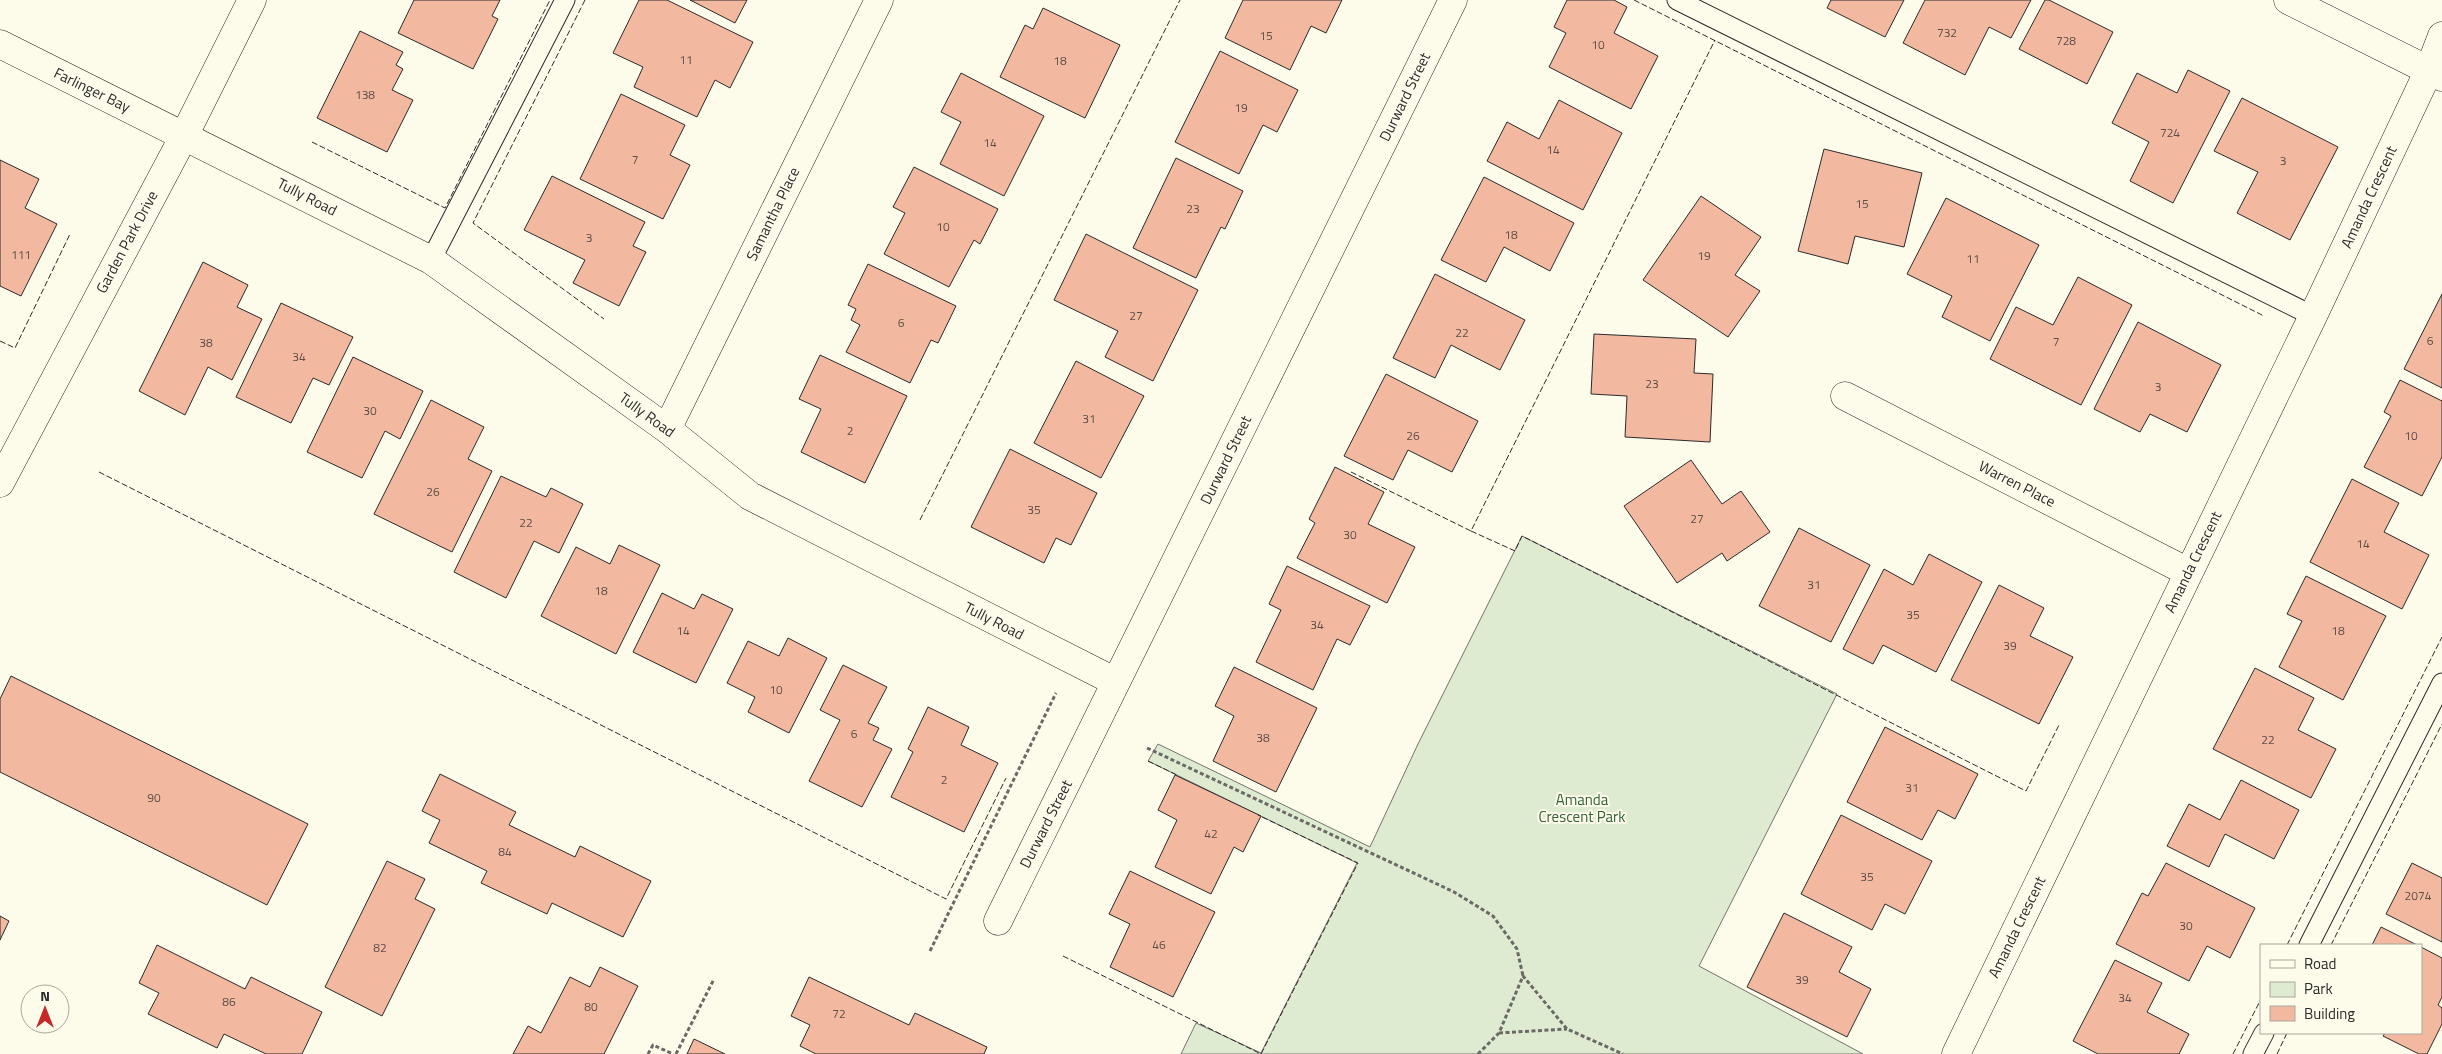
<svg xmlns="http://www.w3.org/2000/svg" width="2442" height="1054" viewBox="0 0 2442 1054" font-family="'Titillium Web',sans-serif">
<style>
.green{fill:#deebd1;stroke:#74746e}
.building{fill:#f2b8a0;stroke:#2b2b2b}
.lines{fill:none;stroke-linecap:round;stroke-linejoin:round}
.lane-casing{stroke:#2b2b2b;stroke-width:21}
.street-casing{stroke:#2b2b2b;stroke-width:29}
.secondary-casing{stroke:#2b2b2b;stroke-width:29}
.path{stroke:#6a6964;stroke-width:3;stroke-dasharray:4 2.5;stroke-linecap:butt}
.lane{stroke:#fdfbea;stroke-width:19}
.street{stroke:#fdfbea;stroke-width:28}
.secondary{stroke:#fdfbea;stroke-width:28}
.fence{stroke:#2b2b2b;stroke-width:1;stroke-dasharray:6 2.5;stroke-linecap:butt}
.labels{text-anchor:middle;stroke-width:4;stroke-linejoin:round;paint-order:stroke}
.number-label{font-size:12px;fill:#5d4e48}
.street-label{font-size:15px;fill:#2b2b2b;stroke:#fdfbea}
.park-label{font-size:15px;fill:#34623c;stroke:#fdfbea}
</style>
<rect width="100%" height="100%" fill="#fdfbea"/>
<path class="green" d="M1522,536L1837,694L1699,966L1863,1054H1181L1196,1023L1261,1053L1357,863L1148,761L1158,744L1370,847L1418,744Z"/>
<path class="building" d="M414,0H500L492,16L498,19L473,69L398,33Z
M639,0H667L753,42L730,88L715,80L697,117L634,87L643,67L613,53Z
M690,0H747L735,23Z
M1243,0H1342L1326,33L1311,26L1290,70L1225,38Z
M1567,0H1614L1627,7L1614,33L1658,56L1631,109L1549,67L1566,33L1554,27Z
M1831,0H1904L1885,37L1827,8Z
M1925,0H2031L2011,38L1989,27L1965,75L1903,43Z
M2045,0H2049L2113,32L2087,84L2019,49Z
M1043,8L1120,45L1085,118L1000,77L1025,25L1033,29Z
M360,31L403,52L396,65L403,69L392,90L413,100L387,152L317,118Z
M1220,51L1298,90L1277,132L1263,125L1239,174L1175,142Z
M2188,70L2230,91L2173,203L2130,181L2149,142L2112,123L2137,73L2177,93Z
M961,73L1044,116L1004,196L940,164L961,122L941,112Z
M621,94L685,125L670,155L690,165L663,219L580,179Z
M2242,98L2338,147L2290,240L2237,213L2258,172L2214,151Z
M1559,100L1622,133L1583,210L1487,161L1507,122L1539,139Z
M1824,149L1922,173L1904,247L1855,236L1848,264L1798,251Z
M1176,158L1243,191L1225,229L1221,227L1196,278L1133,248Z
M0,160L39,179L25,208L57,224L21,296L0,286Z
M914,167L998,209L980,244L974,240L949,287L884,254L905,213L893,207Z
M552,176L645,222L633,246L646,252L619,306L573,283L585,260L524,230Z
M1484,177L1574,223L1550,271L1504,247L1486,282L1441,260Z
M1701,196L1761,237L1735,275L1760,291L1728,337L1643,280Z
M1946,198L2039,245L1990,341L1942,317L1952,296L1907,274Z
M1086,234L1198,290L1153,381L1105,357L1118,331L1054,300Z
M203,262L248,285L237,307L262,319L232,380L208,367L185,415L139,391Z
M868,264L956,306L938,343L931,340L910,383L846,352L860,325L851,320L856,309L848,305Z
M1435,274L1525,320L1500,370L1451,345L1435,378L1393,358Z
M2078,277L2132,305L2081,405L1990,359L2016,307L2053,325Z
M2442,294V388L2404,369Z
M281,303L353,337L329,385L313,378L291,423L236,397Z
M2138,322L2221,365L2187,432L2150,414L2140,432L2094,409Z
M1594,334L1696,339L1694,373L1713,374L1710,442L1625,437L1627,396L1591,394Z
M820,355L907,396L865,483L801,452L821,409L799,399Z
M353,357L423,391L400,439L385,431L362,478L307,452Z
M1076,361L1144,396L1101,478L1034,443Z
M1386,374L1478,421L1452,472L1408,450L1393,480L1344,456Z
M2400,380L2442,401V457L2422,496L2364,467L2391,416L2384,412Z
M431,400L484,427L468,459L492,471L452,552L374,514Z
M1010,449L1097,493L1071,545L1056,538L1044,563L971,527Z
M1691,460L1722,504L1741,491L1770,532L1727,561L1722,553L1677,583L1624,506Z
M1335,467L1384,492L1368,524L1415,547L1387,603L1297,558L1315,523L1309,519Z
M501,476L546,497L551,488L583,504L559,553L534,541L506,598L454,572Z
M2352,479L2399,503L2384,532L2429,555L2402,609L2310,562Z
M1799,528L1870,565L1831,642L1759,606Z
M619,545L660,565L616,654L541,616L576,547L610,564Z
M1929,554L1982,582L1936,672L1883,645L1873,664L1843,649L1884,569L1913,585Z
M1287,566L1370,606L1350,645L1337,639L1313,690L1256,662L1281,610L1269,604Z
M2306,576L2386,616L2343,700L2279,667L2302,621L2287,614Z
M1999,585L2044,608L2030,636L2073,657L2039,724L1951,680Z
M662,593L694,609L702,594L733,609L696,683L633,652Z
M788,638L827,658L789,733L748,712L755,697L727,683L748,641L779,656Z
M843,665L887,687L868,723L879,728L873,740L892,749L862,807L809,781L840,720L820,710Z
M1234,667L1317,708L1276,792L1213,761L1234,716L1215,706Z
M2255,668L2314,698L2298,730L2336,749L2311,798L2213,749Z
M11,676L308,824L267,905L0,772V699Z
M928,707L969,727L961,745L998,763L964,832L891,797L913,752L908,749Z
M1885,727L1978,774L1955,819L1938,810L1922,840L1847,802Z
M440,774L516,812L509,825L575,857L580,846L651,881L623,937L552,903L547,914L481,883L487,871L429,843L440,820L422,811Z
M1175,775L1261,816L1243,852L1234,847L1211,894L1155,867L1177,820L1158,810Z
M2241,780L2299,810L2274,859L2225,834L2209,867L2167,846L2189,804L2220,820Z
M1841,815L1932,861L1905,914L1885,904L1872,930L1801,894Z
M387,861L425,879L415,899L435,909L382,1016L325,987Z
M2166,863L2255,908L2230,958L2207,946L2189,981L2116,944L2142,893L2148,896Z
M2412,863L2442,878V942L2386,914Z
M1130,871L1215,912L1173,997L1110,967L1130,924L1109,914Z
M1784,913L1852,947L1839,972L1871,989L1847,1037L1747,987Z
M0,916L9,921L0,940Z
M2381,927L2417,945H2372Z
M157,945L245,989L251,977L322,1012L302,1054H266L224,1034L217,1048L148,1014L159,993L139,983Z
M2421,947L2442,958V997L2438,1005L2442,1008V1024L2427,1054H2419L2383,1036L2385,1033H2421Z
M2115,960L2162,983L2147,1012L2189,1034L2179,1054H2098L2073,1041Z
M600,967L638,986L604,1054H513L528,1026L541,1033L570,977L590,987Z
M809,977L909,1025L915,1013L987,1047L984,1054H816L800,1046L810,1025L791,1016Z
M694,1039L725,1054H687Z"/>
<g class="lines">
<g class="lane-casing">
<path id="lane" d="M1677,0L2313,316
M431,260L565,0
M2309,945L2442,683
M2253,1054L2264,1033"/>
</g>
<g class="street-casing">
<path id="street" d="M0,44L431,260L667,429L750,496L1116,682
M1845,396L2188,572
M667,429L879,0
M998,921L1453,0
M1956,1054L2313,316L2429,70L2442,36"/>
</g>
<g class="secondary-casing">
<path id="secondary" d="M2288,0L2442,77
M0,483L184,136L252,0"/>
</g>
<path class="path" d="M1147,748L1454,892L1493,916L1517,949L1523,976
M930,951L1056,693
M1499,1033L1567,1029
M648,1054L653,1045L673,1054
M676,1054L714,979
M1478,1054L1499,1033L1523,976L1567,1029L1623,1054"/>
<use href="#lane" class="lane"/>
<use href="#street" class="street"/>
<use href="#secondary" class="secondary"/>
<path class="fence" d="M585,0L473,223L604,319
M1634,0L2264,316
M312,142L445,208L550,0
M0,341L15,348L70,234
M99,472L946,899L1006,778
M1351,472L1471,531L1715,40
M920,520L1180,0
M1471,531L1515,551L1522,536L2026,791L2059,725
M1148,761L1177,775
M2287,945L2442,637
M2331,945L2442,724
M1063,956L1261,1054L1358,863L1258,815
M2233,1054L2261,999
M2277,1054L2287,1033"/>
</g>
<g class="labels">
<g class="number-label">
<text x="1947" y="37">732</text>
<text x="1266" y="40">15</text>
<text x="2066" y="45">728</text>
<text x="1598" y="49">10</text>
<text x="686" y="64">11</text>
<text x="1060" y="65">18</text>
<text x="365" y="99">138</text>
<text x="1241" y="112">19</text>
<text x="2170" y="137">724</text>
<text x="990" y="147">14</text>
<text x="1553" y="154">14</text>
<text x="635" y="164">7</text>
<text x="2283" y="165">3</text>
<text x="1862" y="208">15</text>
<text x="1193" y="213">23</text>
<text x="943" y="231">10</text>
<text x="1511" y="239">18</text>
<text x="589" y="242">3</text>
<text x="21" y="259">111</text>
<text x="1704" y="260">19</text>
<text x="1973" y="263">11</text>
<text x="1136" y="320">27</text>
<text x="901" y="327">6</text>
<text x="1462" y="337">22</text>
<text x="2430" y="345">6</text>
<text x="2056" y="346">7</text>
<text x="206" y="347">38</text>
<text x="299" y="361">34</text>
<text x="1652" y="388">23</text>
<text x="2158" y="391">3</text>
<text x="370" y="415">30</text>
<text x="1089" y="423">31</text>
<text x="850" y="435">2</text>
<text x="1413" y="440">26</text>
<text x="2411" y="440">10</text>
<text x="433" y="496">26</text>
<text x="1034" y="514">35</text>
<text x="1697" y="523">27</text>
<text x="526" y="527">22</text>
<text x="1350" y="539">30</text>
<text x="2363" y="548">14</text>
<text x="1814" y="589">31</text>
<text x="601" y="595">18</text>
<text x="1913" y="619">35</text>
<text x="1317" y="629">34</text>
<text x="683" y="635">14</text>
<text x="2338" y="635">18</text>
<text x="2010" y="650">39</text>
<text x="776" y="694">10</text>
<text x="854" y="738">6</text>
<text x="1263" y="742">38</text>
<text x="2268" y="744">22</text>
<text x="944" y="784">2</text>
<text x="1912" y="792">31</text>
<text x="154" y="802">90</text>
<text x="1211" y="838">42</text>
<text x="505" y="856">84</text>
<text x="1867" y="881">35</text>
<text x="2418" y="900">2074</text>
<text x="2186" y="930">30</text>
<text x="1159" y="949">46</text>
<text x="380" y="952">82</text>
<text x="1802" y="984">39</text>
<text x="2125" y="1002">34</text>
<text x="229" y="1006">86</text>
<text x="591" y="1011">80</text>
<text x="839" y="1018">72</text>
</g>
<g class="street-label">
<text transform="translate(92 90) rotate(26)" y="5">Farlinger Bay</text>
<text transform="translate(1405 97) rotate(-64)" y="5">Durward Street</text>
<text transform="translate(307 197) rotate(27)" y="5">Tully Road</text>
<text transform="translate(2369 197) rotate(-65)" y="5">Amanda Crescent</text>
<text transform="translate(773 214) rotate(-64)" y="5">Samantha Place</text>
<text transform="translate(127 242) rotate(-62)" y="5">Garden Park Drive</text>
<text transform="translate(647 415) rotate(36)" y="5">Tully Road</text>
<text transform="translate(1226 460) rotate(-64)" y="5">Durward Street</text>
<text transform="translate(2017 484) rotate(27)" y="5">Warren Place</text>
<text transform="translate(2193 562) rotate(-64)" y="5">Amanda Crescent</text>
<text transform="translate(994 621) rotate(27)" y="5">Tully Road</text>
<text transform="translate(1046 824) rotate(-63)" y="5">Durward Street</text>
<text transform="translate(2017 927) rotate(-64)" y="5">Amanda Crescent</text>
</g>
<g class="park-label">
<text x="1582" y="805">Amanda<tspan x="1582" dy="17">Crescent Park</tspan></text>
</g>
</g>
<rect x="2260" y="944" width="162" height="90" fill="#fdfbea" stroke="#a9a89e"/>
<rect x="2270" y="960" width="25" height="8" fill="#fdfbea" stroke="#a9a89e"/>
<text x="2304" y="969" font-size="15" fill="#2b2b2b">Road</text>
<rect x="2270" y="982" width="25" height="15" fill="#deebd1" stroke="#a9a89e"/>
<text x="2304" y="994" font-size="15" fill="#2b2b2b">Park</text>
<rect x="2270" y="1006" width="25" height="15" fill="#f2b8a0" stroke="#a9a89e"/>
<text x="2304" y="1019" font-size="15" fill="#2b2b2b">Building</text>
<g transform="translate(45 1009)"><circle r="24" fill="#fdfbea" stroke="#a9a89e"/>
<path d="M0-4L9 19L0 12L-9 19Z" fill="#c62828"/>
<text y="-8" font-size="14" font-weight="bold" text-anchor="middle" fill="#2b2b2b">N</text>
</g>
</svg>
